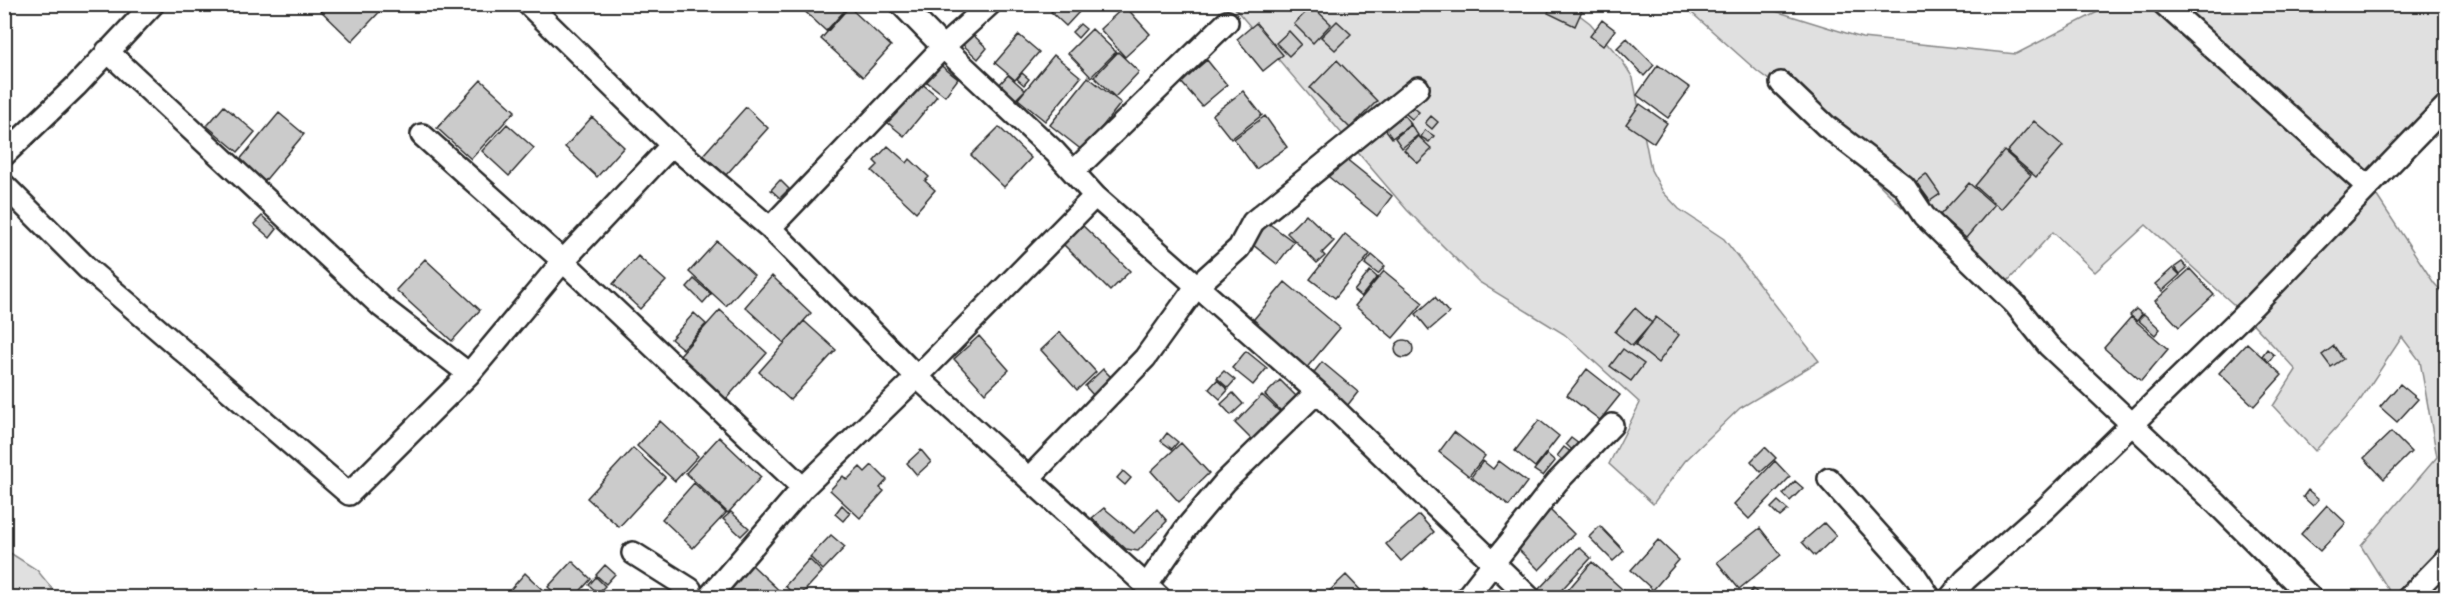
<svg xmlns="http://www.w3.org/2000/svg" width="2451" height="602" viewBox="0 0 2451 602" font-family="'Playpen Sans',sans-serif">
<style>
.green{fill:#e0e0e0;stroke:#868686;stroke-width:1.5}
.building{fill:#cbcbcb;stroke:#2b2b2b;stroke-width:1.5}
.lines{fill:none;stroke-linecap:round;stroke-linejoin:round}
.minor-casing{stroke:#2b2b2b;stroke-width:26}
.minor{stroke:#fff;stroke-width:21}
</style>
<rect width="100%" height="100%" fill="#fff"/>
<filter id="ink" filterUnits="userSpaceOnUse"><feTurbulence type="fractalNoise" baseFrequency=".0167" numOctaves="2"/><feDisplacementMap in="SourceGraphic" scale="12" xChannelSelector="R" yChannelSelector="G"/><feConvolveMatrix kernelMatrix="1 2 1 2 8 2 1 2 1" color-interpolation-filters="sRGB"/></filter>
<g filter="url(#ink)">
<path class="green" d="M1232,5H1566L1590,23L1621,59L1633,78L1651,170L1663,192L1679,209L1724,239L1819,361L1740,408L1685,461L1653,504L1609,464L1640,403L1564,334L1479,282L1407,210Z
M1683,5H1774L1772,10L1862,38L2016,54L2111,5H2446V101L2369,184L2434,283L2446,296V568L2419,597H2393L2361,546L2437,457L2420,361L2402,337L2357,405L2315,451L2273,406L2296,370L2243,313L2146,225L2095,272L2053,232L1996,294L1927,232L1793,98L1757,71Z
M4,549L37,570L59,597H5Z"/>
<path class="building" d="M314,4H387L352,41Z
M797,4H844L847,8L826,31Z
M1058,4H1071L1079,12L1066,26L1051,12Z
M1552,4H1582L1584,6L1575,26L1548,13Z
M1125,6L1150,34L1125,57L1100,29Z
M1312,6L1331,24L1313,43L1294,24Z
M849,7L891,46L863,77L821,39Z
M1602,20L1615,30L1603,46L1590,36Z
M1337,21L1351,34L1335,50L1321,37Z
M1256,23L1283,55L1263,71L1237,39Z
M1080,24L1086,29L1078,38L1072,32Z
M1092,29L1116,52L1091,77L1068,53Z
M969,31L987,48L978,59L960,42Z
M1289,31L1301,44L1289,56L1276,43Z
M1019,35L1039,52L1015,80L995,63Z
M1627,38L1654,65L1644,76L1617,48Z
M1118,52L1139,72L1115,97L1094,77Z
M1054,55L1081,77L1045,121L1018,99Z
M934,60L958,79L945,96L921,77Z
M1207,60L1227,85L1202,106L1181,82Z
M1337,60L1377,101L1350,128L1310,88Z
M1658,65L1690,88L1668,118L1637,95Z
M1022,73L1029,79L1024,85L1017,79Z
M1008,75L1025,90L1016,99L999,85Z
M1088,77L1121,103L1083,151L1050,125Z
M915,78L937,96L904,136L882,118Z
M481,80L515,111L471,159L437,128Z
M1243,91L1262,115L1231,139L1212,115Z
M1640,104L1667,123L1654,143L1626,124Z
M224,106L255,132L238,152L207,126Z
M1412,106L1419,112L1412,119L1405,113Z
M746,107L768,128L726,175L703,155Z
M1398,108L1411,124L1392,138L1380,122Z
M279,113L304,134L263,183L238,162Z
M1265,116L1287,147L1256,169L1234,139Z
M1431,116L1438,122L1432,129L1425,123Z
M592,117L624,147L597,177L565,147Z
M2034,121L2063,146L2036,177L2007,152Z
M507,124L534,148L509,176L482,151Z
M1411,125L1418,135L1402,148L1395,138Z
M999,127L1031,158L1004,187L971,155Z
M1425,130L1434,136L1429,142L1421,137Z
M1418,136L1432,149L1418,163L1404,150Z
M888,146L907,163L910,159L929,177L925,181L935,190L916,212L872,171L878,165L874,161Z
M2004,151L2031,175L2001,209L1975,186Z
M1340,154L1392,196L1377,216L1324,173Z
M1926,174L1940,194L1930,201L1916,182Z
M780,180L789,189L780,198L771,190Z
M1969,183L1994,205L1966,238L1940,215Z
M1306,214L1334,241L1322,253L1325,256L1317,263L1287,233Z
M262,216L277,229L270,238L254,224Z
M1268,223L1294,242L1277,264L1252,244Z
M1081,224L1130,271L1110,291L1062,243Z
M1345,234L1370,254L1335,298L1310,279Z
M717,241L754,275L726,306L689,272Z
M1372,255L1385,266L1378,274L1365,264Z
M638,256L666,281L640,309L613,284Z
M425,259L480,310L452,341L396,290Z
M2182,262L2187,268L2180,274L2175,267Z
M2173,268L2180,275L2162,291L2155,284Z
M2190,269L2214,295L2179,327L2155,301Z
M1370,271L1377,277L1361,297L1354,291Z
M1384,271L1423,303L1393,338L1355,306Z
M772,276L811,313L784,343L745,307Z
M694,279L711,294L703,303L687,287Z
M1285,282L1340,328L1304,371L1249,325Z
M1435,297L1449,313L1429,330L1416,314Z
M1635,308L1652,323L1632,346L1615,332Z
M2136,309L2142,314L2137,321L2130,315Z
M720,310L767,353L726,399L679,356Z
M694,313L706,324L683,349L671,339Z
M2144,314L2160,329L2155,335L2138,320Z
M1656,317L1679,335L1658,363L1635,345Z
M2131,317L2168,349L2141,381L2104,348Z
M804,321L836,350L790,400L759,372Z
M1060,332L1096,372L1077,390L1041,350Z
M979,336L1009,370L985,393L954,359Z
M1395 349a9 9 0 1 1 18 0a9 9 0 1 1-18 0Z
M2247,343L2282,375L2254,406L2219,373Z
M2334,346L2343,359L2331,367L2322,355Z
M1623,349L1644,364L1631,381L1610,366Z
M2267,349L2274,355L2269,362L2262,356Z
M1246,351L1267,368L1253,385L1232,368Z
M1322,362L1358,392L1347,406L1311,376Z
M1103,369L1112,378L1094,396L1085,386Z
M1587,369L1620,395L1600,420L1567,395Z
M1224,371L1235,380L1228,388L1217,378Z
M1217,380L1228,390L1220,399L1209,389Z
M1280,380L1297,397L1282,412L1265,395Z
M2400,384L2418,399L2397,422L2380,407Z
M1233,393L1243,404L1231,415L1221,404Z
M1262,395L1280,412L1252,440L1235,423Z
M1539,420L1559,436L1535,467L1515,451Z
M660,421L698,456L675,481L637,446Z
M1454,432L1485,456L1469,476L1439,452Z
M2391,432L2411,452L2384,479L2364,458Z
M1167,433L1178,442L1172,449L1161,441Z
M719,437L761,477L728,513L686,473Z
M1571,438L1579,444L1573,451L1566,444Z
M1181,443L1209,473L1179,502L1151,471Z
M1564,447L1572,453L1565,462L1557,456Z
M1765,447L1776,458L1761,472L1751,461Z
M633,448L665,477L619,527L587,498Z
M921,450L931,462L917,475L907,463Z
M1547,454L1555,461L1543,476L1534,470Z
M1483,461L1493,469L1499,461L1527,482L1509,506L1471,477Z
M1775,461L1790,477L1749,519L1734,504Z
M872,465L887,480L880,488L884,491L860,518L830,490L843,476L847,480L860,467L865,472Z
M1123,471L1131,478L1125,485L1117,478Z
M1795,481L1803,488L1790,501L1783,494Z
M694,483L726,513L693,548L662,519Z
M2308,490L2319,499L2313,506L2303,497Z
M1778,501L1788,510L1780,517L1771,508Z
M842,505L850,513L843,521L835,514Z
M2327,505L2346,523L2320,551L2301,534Z
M1546,506L1574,534L1539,570L1511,542Z
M1104,508L1134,533L1157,509L1167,521L1138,551L1126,549L1092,518Z
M731,512L749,528L741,536L723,519Z
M1419,515L1434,532L1401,561L1386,544Z
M1824,523L1836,536L1815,556L1802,542Z
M1600,526L1624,551L1613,561L1589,537Z
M1760,528L1781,555L1739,589L1717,562Z
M831,535L845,547L823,570L810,557Z
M1658,540L1679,560L1653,590L1631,570Z
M1579,547L1591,558L1554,598H1546L1538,590Z
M809,559L822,572L798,598L785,586Z
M572,561L591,579L574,598H560L548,587Z
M1592,562L1632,598H1575L1567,591Z
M751,564L787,598H720Z
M605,565L615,574L606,584L596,575Z
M525,573L551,598H503Z
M1346,575L1368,598H1322Z
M596,577L605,586L598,593L589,585Z
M1424,589L1433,598H1417Z
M1753,589L1763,598H1746Z"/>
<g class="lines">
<g class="minor-casing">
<path id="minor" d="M528,4L672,145L770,228L917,377L1160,598
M990,4L943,47L1055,152L1095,196L1317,392L1530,598
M2164,4L2368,187
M107,51L382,307L469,374
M1781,83L1826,126L1904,186L1924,216L2015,304L2048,345L2216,503L2311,598
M422,135L563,261L803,488
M4,155L76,86L153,4
M1074,171L1227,22
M4,185L88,269L349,494L469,374L563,261L672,145
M770,228L943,47L901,4
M1029,478L1145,358L1196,287L1239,248L1253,222L1418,88
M1829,479L1914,574L1930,598
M633,553L690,589V598
M1147,585L1187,527L1225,482L1317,392
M708,598L803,488L917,377L1095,196
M1466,598L1557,482L1612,425
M1950,598L1965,580L2046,508L2254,305L2446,106
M2408,598L2446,559"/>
</g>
<use href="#minor" class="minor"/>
</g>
</g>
<rect width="2451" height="602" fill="none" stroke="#fff" stroke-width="24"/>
<rect x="12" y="12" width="2427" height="578" fill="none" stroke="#2b2b2b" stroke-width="2" filter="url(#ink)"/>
</svg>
